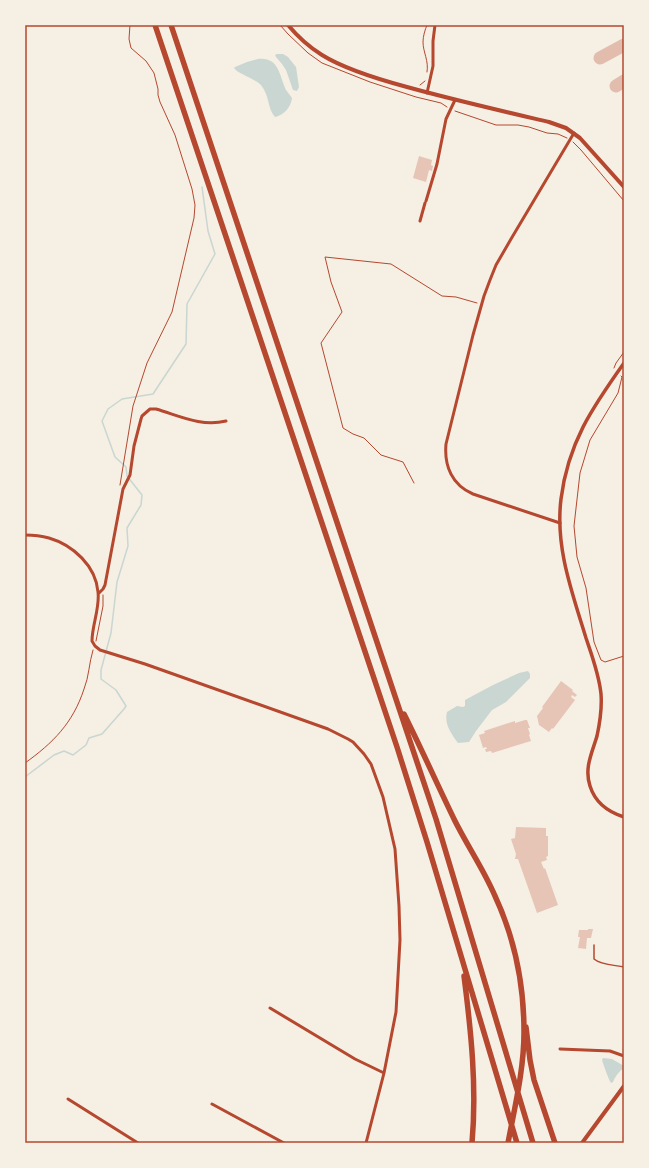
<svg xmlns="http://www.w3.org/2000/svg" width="649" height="1168" viewBox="0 0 649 1168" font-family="Figtree,sans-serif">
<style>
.water{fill:#c9d6d2}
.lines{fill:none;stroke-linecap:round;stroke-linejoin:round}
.stream{stroke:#c9d6d2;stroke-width:1.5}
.taxiway{stroke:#e2bdae;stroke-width:13}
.building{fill:#e6c5b7}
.path{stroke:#b5482f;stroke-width:1}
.service{stroke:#b5482f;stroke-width:1.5}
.minor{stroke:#b5482f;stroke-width:3}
.tertiary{stroke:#b5482f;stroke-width:3.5}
.secondary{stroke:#b5482f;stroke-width:4}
.motorway{stroke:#b5482f;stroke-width:5.5}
.neatline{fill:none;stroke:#b5482f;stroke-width:1.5}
</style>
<rect width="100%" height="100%" fill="#f6efe4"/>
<path class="water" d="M277,54H283L288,57L296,67L299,87L297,91L293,90L286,70L282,64L276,57L275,55Z
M258,59C279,57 279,75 286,90C288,93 290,95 292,98C291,107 284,115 275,117C267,108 270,96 261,85C254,78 238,74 234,68L235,67L247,62Z
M528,671L530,674V678L506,702L492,710L476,731L469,742L458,743C451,733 444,724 447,712L457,706L463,707L465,706V700L493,685L519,673Z
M603,1058L612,1059L624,1066V1068C619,1071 615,1077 613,1082L611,1083C608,1078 604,1066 602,1060Z"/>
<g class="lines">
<path class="stream" d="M25,777L54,755L64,751L73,755L86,745L89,738L102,734L124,709L126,706L116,690L101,679V670L111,633L117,582L128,546L127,528L141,505L142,495L127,476L126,467L115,457L102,421L108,409L122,399L153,394L186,344L187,304L215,254L208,231L202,187"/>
<path class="taxiway" d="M600,58L624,45
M616,86L624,81"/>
</g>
<path class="building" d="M419,156L432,160L431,165L433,166L432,171L429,170L426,182L413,178Z
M561,681L573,690L572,691L577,695L575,697L572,695L571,697L575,700L553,729L552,728L549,732L539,725L537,716L543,708L542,707Z
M525,720H527L530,728H528L530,734L529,735L531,741L492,753L491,751L486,752L485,749H487L486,747L483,748L479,735L485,733L484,731L515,721V723Z
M516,827L546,828V836H548V856L546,857L547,860L541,862L544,869L545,868L558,905L537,913L518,859H515L516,854L511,839L515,838Z
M588,929H593L591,938H587L586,949L578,948L580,937H578L579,930H588Z"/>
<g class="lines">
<path class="path" d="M280,25L288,34L308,53L322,63L370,82L416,97L441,103L447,107
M427,25C425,30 423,36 423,42C423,52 429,61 427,72
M420,85L425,81
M455,111L496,125H518L529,127L547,133L558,134L567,138
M573,142L581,150L624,201
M614,368L616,363L624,352
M621,376L622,377L618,393L590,440L580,473L574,526L577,557L586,588L594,642L601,660L605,662L624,656
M414,483L403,462L381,455L364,438L353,434L343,428L321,343L342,312L331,282L325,257L391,264L442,296L456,297L477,303
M120,485L133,406L147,363L172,312L194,218L195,205L192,189L175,135L160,102L158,95V89L154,73L146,61L131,48L129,39L130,25
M96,641L103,606V595
M25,763C53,743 73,723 84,689C89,677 89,663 93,650"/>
<path class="service" d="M594,945V959C601,965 615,965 624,967"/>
<path class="minor" d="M427,93L433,66V41L435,25
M426,201L437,164L446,119L455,100
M420,221L425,203
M560,523L473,494C452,485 444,466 446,444L473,335L484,296L490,280L496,265L511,239L574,133
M25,535C33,535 42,536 49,538C73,545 96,566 98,592C100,608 92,625 92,641L95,646L100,650L145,664L328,729L348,739L353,742L364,754L371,764L383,797L395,849L399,906L400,940L396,1012L384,1073L366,1143
M99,593L103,589L105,585L123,489L130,475L134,446L141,419L142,416L150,409H156C180,416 201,427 226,421
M270,1008L355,1059L384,1073
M560,1049L610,1051L624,1056
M68,1099L138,1143
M212,1104L284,1143"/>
<path class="tertiary" d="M624,363C592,408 568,443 561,499C555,547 572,592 586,638C592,656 599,674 601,694C602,707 600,722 597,736C592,753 584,768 590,786C595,802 608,812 624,817"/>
<path class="secondary" d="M288,25C298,37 309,47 322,55C346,70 381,80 407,87C454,100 502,111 549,122L566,128L580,138L624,187
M582,1143L624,1086"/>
<path class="motorway" d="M155,25L397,747L427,842L517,1143
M171,25L436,819L533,1143
M404,714C422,750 438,786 455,821C468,847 484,870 495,896C515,939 524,985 524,1032C524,1069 515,1106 508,1143
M464,976C471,1031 477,1087 472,1143
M526,1027L530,1060L534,1080L555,1143"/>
</g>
<rect width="649" height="1168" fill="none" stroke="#f6efe4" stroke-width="52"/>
<rect x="26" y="26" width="597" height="1116" class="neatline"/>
</svg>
